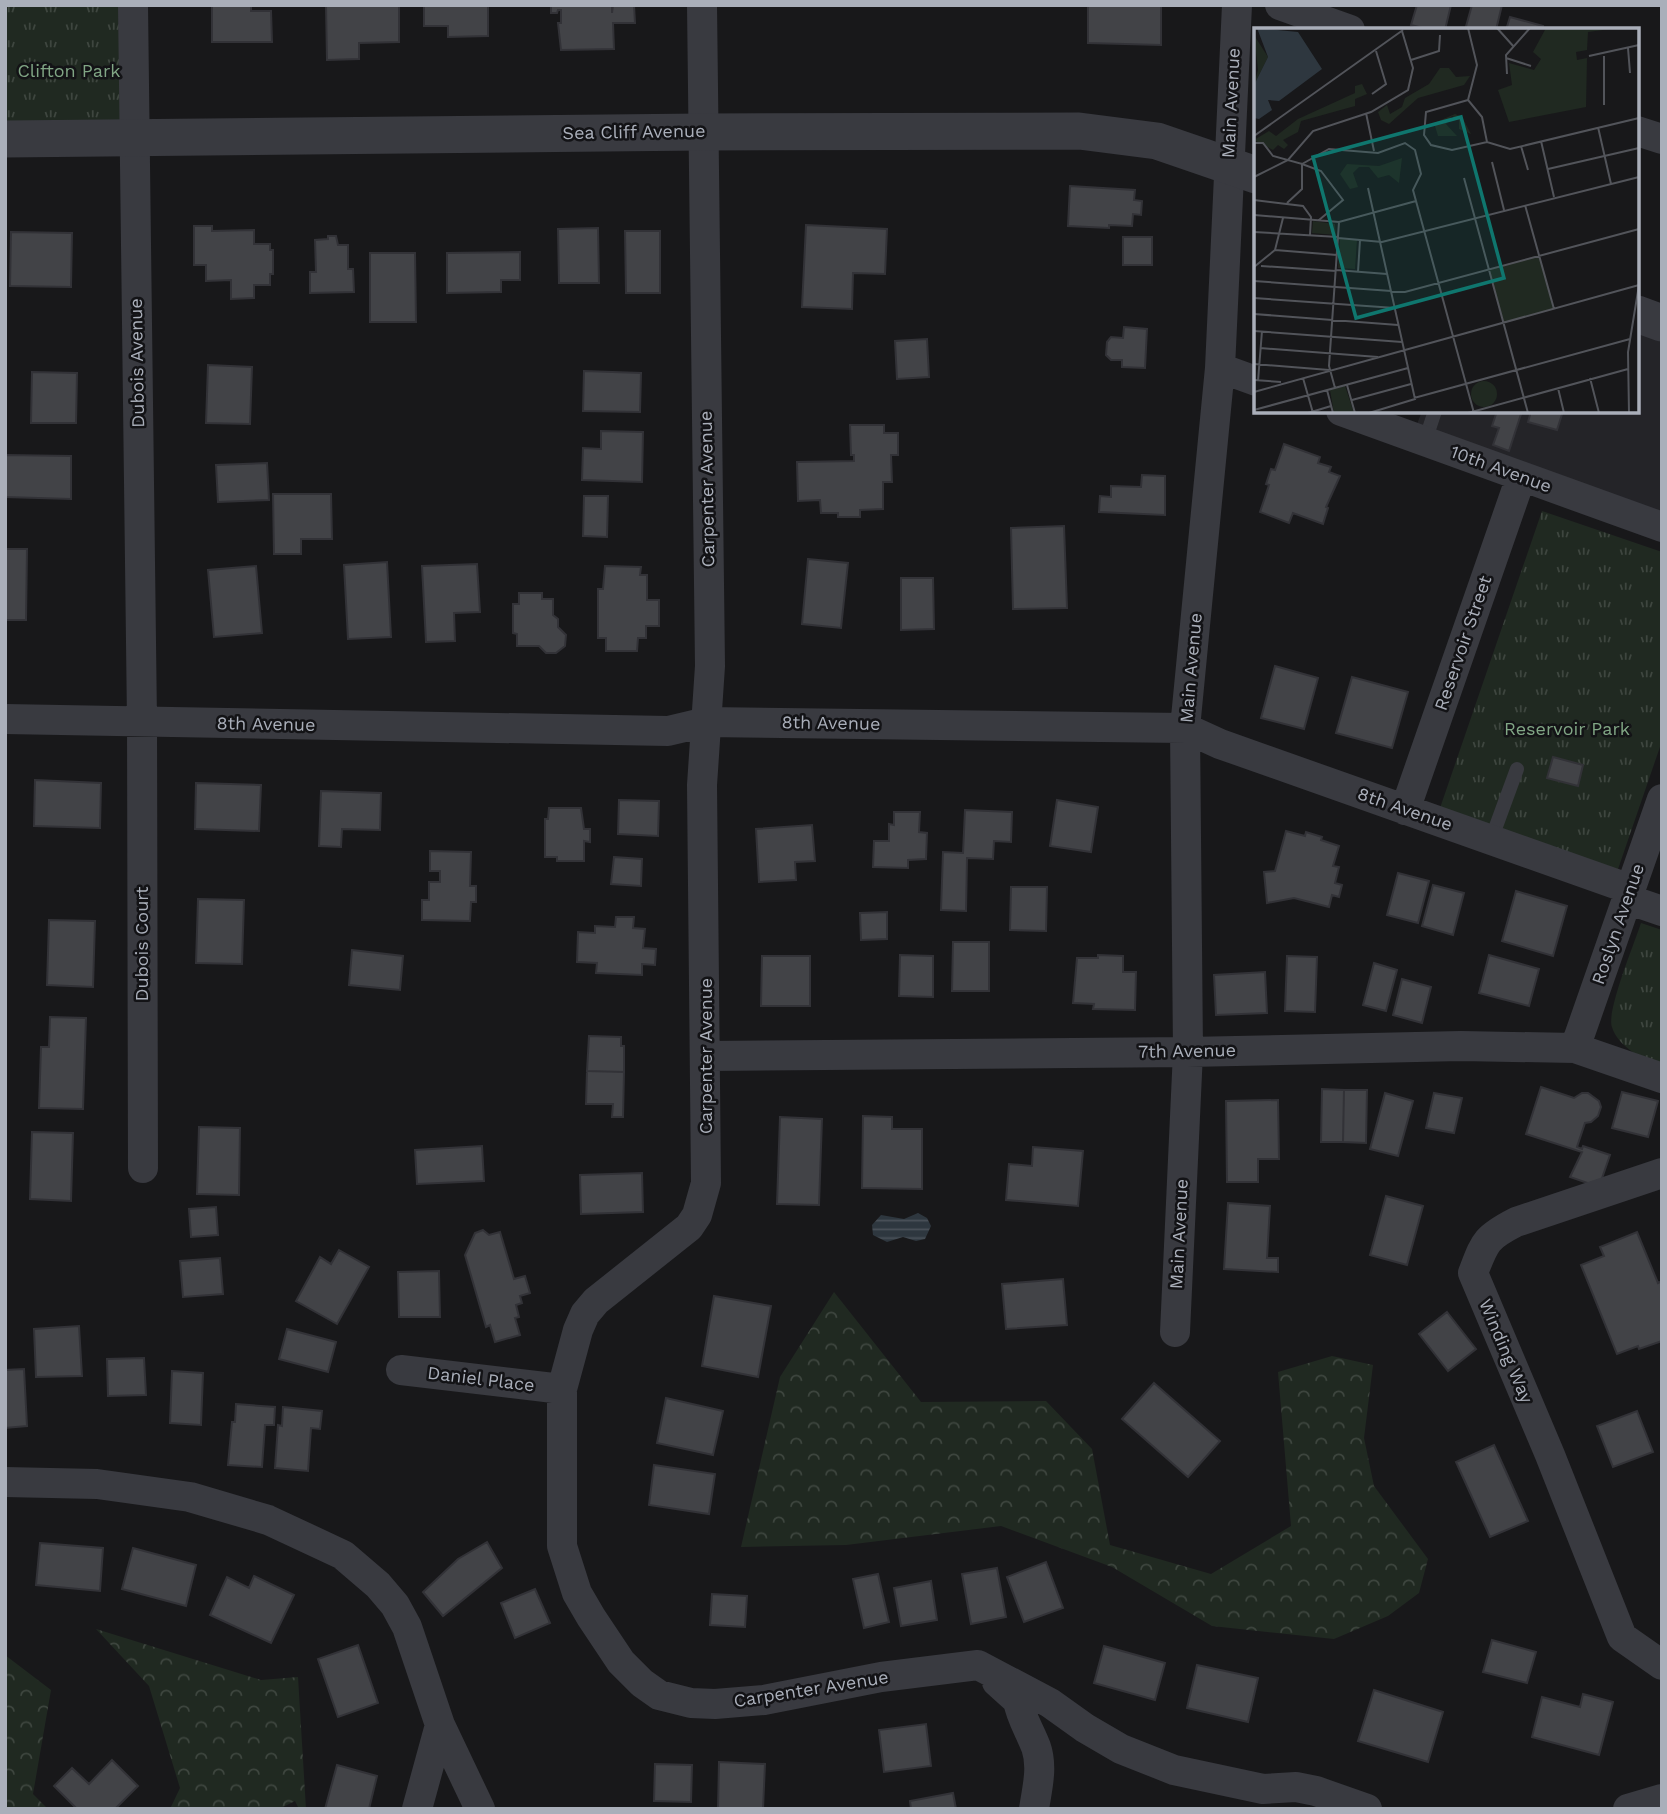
<svg xmlns="http://www.w3.org/2000/svg" width="1667" height="1814" viewBox="0 0 1667 1814" font-family="'Work Sans',sans-serif">
<style>
.built{fill:#242428}
.forest{fill:url(#forest-crowns)}
.park{fill:url(#park-tufts)}
.water{fill:url(#water-rules)}
.building{fill:#424347;stroke:#323237;stroke-width:2}
.lines{fill:none;stroke-linecap:round;stroke-linejoin:round}
.service{stroke:#393a40;stroke-width:14}
.minor{stroke:#393a40;stroke-width:30}
.tertiary{stroke:#393a40;stroke-width:37}
.labels{text-anchor:middle;stroke-width:5;stroke-linejoin:round;paint-order:stroke}
.park-label{font-size:18px;fill:#81a685;stroke:#131316}
.street-label{font-size:18px;fill:#aaafba;stroke:#131316}
.inset-road{fill:none;stroke:#52545a;stroke-width:2}
.view{fill:#0f766e;fill-opacity:0.15;stroke:#0f766e;stroke-width:3.5}
.inset-edge{fill:none;stroke:#aaafba;stroke-width:3.5}
</style>
<defs>
<pattern id="forest-crowns" width="20" height="18" patternUnits="userSpaceOnUse" patternTransform="scale(1.75)"><rect width="20" height="18" fill="#202921"/><path d="M2 6a3 3 0 1 1 6 0M12 15a3 3 0 1 1 6 0" fill="none" stroke="#3e463f"/></pattern>
<pattern id="park-tufts" width="24" height="20" patternUnits="userSpaceOnUse" patternTransform="scale(1.75)"><rect width="24" height="20" fill="#202921"/><path d="M3 7l-1-3M5 7V3M7 7l1-3M15 17l-1-3M17 17v-4M19 17l1-3" fill="none" stroke="#3e463f"/></pattern>
<pattern id="water-rules" width="6" height="5" patternUnits="userSpaceOnUse" patternTransform="scale(1.75)"><rect width="6" height="5" fill="#2e373f"/><path d="M0 2.5h6" fill="none" stroke="#4a5159"/></pattern>
</defs>
<rect width="100%" height="100%" fill="#18181a"/>
<path class="built" d="M1637,311L1662,321V520L1414,432L1422,411H1637Z"/>
<path class="forest" d="M834,1292L921,1402L1046,1401L1092,1449L1110,1545L1211,1574L1291,1526L1278,1372L1332,1356L1373,1365L1364,1438L1374,1486L1428,1559L1419,1593L1388,1616L1334,1639L1212,1626L1112,1567L1001,1526L846,1545L741,1547L780,1377Z
M96,1629L261,1680L298,1677L306,1809H299L295,1801L279,1809H170L180,1788L149,1686Z
M5,1655L51,1690L33,1794L48,1809H5Z"/>
<path class="park" d="M5,5H133L134,137L5,139Z
M1542,511L1662,552V741L1617,872L1439,811Z
M1641,923L1662,930V1067C1644,1060 1618,1047 1612,1027C1606,1012 1635,942 1641,923Z"/>
<path class="water" d="M918,1213L927,1218L931,1226L925,1239L916,1241L903,1237L887,1242L873,1235L872,1225L881,1215L904,1219Z"/>
<path class="building" d="M212,5H251V11H271L272,42H212Z
M326,5H399V42L359,43V59L327,60Z
M424,5H488V36L448,37V26H424Z
M551,5H612V13L613,5H634L635,23H613L614,49L561,50L558,23H561V10H558L557,13H551Z
M1088,5H1161V45L1088,43Z
M1417,5H1451L1445,30H1430L1411,25Z
M1472,5H1502L1496,30H1465Z
M1510,17L1543,26L1542,30H1506Z
M1070,186L1135,190L1134,200L1142,201L1141,215L1133,214L1132,226L1109,225V228L1068,226Z
M806,225L887,229L885,274L853,273L852,309L802,307Z
M194,226H212V231L254,230V244H270V250H273V274H270V285H254V298L231,299V280L206,281V265H194Z
M598,228L599,283H559L558,229Z
M625,231H660V293H626Z
M11,232L72,233L71,287L10,286Z
M328,236H336L338,245H348V269H353L354,292L310,293V272H316L315,240L328,239Z
M1123,237H1152V265H1123Z
M520,252V280H501V292L447,293V253Z
M370,253H415L416,322H370Z
M1124,327L1147,329L1145,368L1122,367V360H1111L1106,355L1107,342L1111,337L1123,338Z
M927,339L929,377L897,379L895,341Z
M208,365L252,367L250,424L206,423Z
M584,371L641,373L640,412L583,411Z
M32,372L77,373L76,423H31Z
M1497,411H1522L1509,451L1493,445L1499,428L1492,426Z
M1531,411H1563L1557,430L1528,422Z
M850,425H884V433H898V455H891L892,482H883V509L860,510V517H838V513H821L820,500L798,501L797,462L854,461V455H851Z
M601,431L643,432L642,482L582,480L583,448L601,449Z
M1284,444L1320,457L1318,463L1331,467L1329,472L1340,476L1326,507L1328,508L1323,524L1293,513L1289,523L1260,512L1269,485L1266,484L1271,469L1275,470Z
M5,455L71,456V499L5,497Z
M267,463L269,500L218,502L216,465Z
M1142,475L1165,476V515L1099,512L1100,496L1111,497V486L1141,487Z
M273,494H331L332,539H301V554H274Z
M584,496H608L607,537L583,536Z
M1064,526L1067,608L1013,609L1011,528Z
M5,549H27L26,620H5Z
M808,559L848,563L841,628L802,624Z
M387,562L391,637L348,639L344,565Z
M477,564L480,612L454,613L455,641L426,642L422,566Z
M256,566L262,633L214,637L208,570Z
M605,566L641,567L640,575H647V600H659V626H646V638H638L637,651H606V638H598V589H603Z
M901,578H933L934,629L901,630Z
M519,593H542V599H553V615L558,619V627L566,635L565,646L556,653H546L539,646H517V634L513,633V604H519Z
M1275,666L1318,678L1304,729L1261,718Z
M1352,677L1408,692L1392,748L1336,733Z
M1553,757L1583,765L1578,786L1547,778Z
M35,780L101,783L100,828L34,826Z
M196,783L261,785L259,831L195,829Z
M321,791L381,793L380,830L342,829L341,847L319,846Z
M619,800L659,801L658,836L618,834Z
M1057,800L1098,807L1091,852L1050,846Z
M549,808H581L584,829H590V842L584,841V861H557V857H545V819H548Z
M965,810L1012,812L1011,842L994,841L993,859L967,858L966,911L941,910L943,852L963,853Z
M894,812H920L919,832L927,833L926,859L908,860V868L873,867L874,841H889V824L894,825Z
M812,825L815,861L795,862L796,880L759,882L756,829Z
M1286,831L1305,836L1306,832L1322,837L1321,840L1339,846L1333,866L1339,867L1335,883L1342,885L1339,897L1332,895L1329,907L1294,898L1267,903L1264,872L1275,871Z
M430,851L471,852L470,886H476V902H471L470,921L422,920V900H429V882H440V871H430Z
M614,857L642,859L641,886L611,884Z
M1398,873L1429,881L1418,923L1387,915Z
M1433,885L1464,893L1453,935L1422,926Z
M1011,887H1047L1046,931L1010,930Z
M1516,891L1567,906L1553,956L1502,941Z
M198,899L244,900L242,964L196,963Z
M887,912V939L861,940L860,913Z
M616,917H634L633,928L645,929L643,948L656,949L655,965L642,964V975L596,973L597,963L577,962L578,932L595,933V926L615,927Z
M49,920L95,921L93,987L47,985Z
M953,942H989V991H952Z
M352,950L403,956L400,990L349,985Z
M900,955L933,956V997L899,996Z
M1098,955L1123,956V972H1136L1135,1010L1093,1009L1094,1004L1073,1003L1077,958H1098Z
M1489,955L1539,969L1529,1006L1479,993Z
M762,956H810V1006H761Z
M1287,956L1317,957L1315,1012L1285,1011Z
M1374,963L1397,970L1386,1011L1363,1005Z
M1265,972L1267,1013L1216,1015L1214,975Z
M1402,979L1431,987L1422,1023L1393,1015Z
M50,1017L86,1018L83,1109L39,1108L41,1047H49Z
M589,1036L621,1037V1046H624V1072L587,1071Z
M587,1071L624,1072L623,1117H612L613,1104H586Z
M1541,1087L1574,1098L1582,1093H1588L1599,1101L1601,1107L1598,1116L1591,1122L1585,1123L1577,1147L1582,1149L1583,1146L1610,1155L1599,1187L1570,1177L1582,1152L1526,1134Z
M1322,1089L1344,1090L1343,1142H1321Z
M1344,1090H1367L1366,1143L1343,1142Z
M1622,1092L1658,1101L1648,1137L1612,1128Z
M1385,1093L1413,1101L1398,1156L1370,1149Z
M1434,1093L1462,1098L1454,1133L1426,1128Z
M1278,1100L1279,1159H1258V1182H1227L1226,1101Z
M863,1116L892,1117V1129H922V1189L862,1188Z
M780,1117L822,1119L819,1205L777,1204Z
M199,1127L240,1128L239,1195L197,1194Z
M32,1132L73,1133L71,1201L30,1199Z
M482,1146L484,1181L417,1184L415,1150Z
M1033,1147L1083,1151L1078,1206L1006,1200L1009,1164L1032,1166Z
M642,1173L643,1212L581,1214L580,1175Z
M1386,1196L1423,1206L1407,1265L1370,1255Z
M1228,1203L1270,1206L1267,1258H1278V1272L1224,1269Z
M216,1207L218,1235L191,1237L189,1209Z
M483,1230L489,1235L500,1232L514,1279L525,1276L530,1293L520,1296L522,1303L516,1305L519,1317L515,1318L520,1335L495,1342L490,1325L486,1327L465,1255L475,1233Z
M1637,1232L1658,1283L1662,1281V1341L1639,1349L1638,1346L1617,1354L1581,1265L1604,1256L1600,1247Z
M339,1250L369,1267L337,1324L296,1301L320,1257L331,1264Z
M220,1258L223,1294L183,1297L180,1261Z
M439,1271L440,1317H399L398,1272Z
M1063,1279L1067,1325L1006,1329L1002,1284Z
M714,1296L771,1306L758,1377L702,1366Z
M1447,1312L1476,1349L1448,1371L1419,1334Z
M79,1326L82,1376L36,1377L34,1329Z
M287,1329L336,1342L328,1372L279,1359Z
M144,1358L146,1395L108,1396L107,1359Z
M24,1369L27,1426L5,1428V1370Z
M172,1371L203,1373L201,1425L170,1423Z
M1154,1383L1220,1441L1188,1477L1122,1419Z
M666,1398L723,1411L713,1455L657,1443Z
M236,1404L275,1407L274,1425H265L262,1467L228,1465L232,1422H235Z
M283,1407L322,1411L320,1429L311,1428L308,1471L275,1468L278,1425L282,1426Z
M1637,1411L1653,1452L1613,1467L1597,1426Z
M1494,1445L1528,1521L1490,1537L1456,1462Z
M654,1465L715,1474L709,1514L649,1505Z
M487,1542L502,1568L443,1616L423,1592L458,1559Z
M40,1543L103,1548L100,1591L36,1585Z
M133,1548L196,1565L186,1606L122,1589Z
M1046,1562L1063,1608L1024,1622L1007,1577Z
M997,1568L1006,1617L971,1624L962,1574Z
M878,1574L889,1622L864,1628L853,1579Z
M254,1576L294,1595L271,1643L210,1615L227,1577L249,1588Z
M931,1581L937,1620L901,1626L894,1588Z
M535,1589L550,1623L515,1638L501,1603Z
M712,1594L747,1596L745,1627L710,1625Z
M1492,1640L1536,1652L1527,1683L1483,1672Z
M358,1645L378,1703L338,1717L318,1659Z
M1104,1646L1165,1663L1155,1700L1094,1683Z
M1197,1665L1258,1678L1248,1722L1187,1708Z
M1374,1690L1443,1712L1428,1762L1358,1741Z
M1583,1694L1613,1702L1599,1755L1532,1737L1542,1697L1580,1707Z
M926,1724L931,1766L884,1772L879,1730Z
M112,1760L138,1786L115,1809H77L54,1786L72,1768L89,1784Z
M719,1762L765,1764L763,1809H718Z
M655,1764L692,1765L691,1802L654,1801Z
M337,1765L377,1776L369,1809H325Z
M953,1793L956,1809H911L910,1801Z"/>
<g class="lines">
<path class="service" d="M1425,441L1435,411
M1491,840L1517,769"/>
<path class="minor" d="M133,5L142,721L143,1168
M702,5L710,666L702,785L706,1183L697,1215L689,1227L596,1301L585,1314L578,1330L562,1389V1546L577,1593L591,1617L621,1662L642,1683L659,1695L691,1703L715,1704L764,1700L881,1677L978,1665L1050,1703L1085,1728L1121,1749L1174,1770L1263,1789L1296,1787L1316,1791L1367,1809
M1280,5L1350,30
M1637,131L1662,139
M1220,368L1256,381
M1341,411L1662,527
M5,719L668,731L706,722L1185,728L1220,744L1630,889
M1405,810L1521,477
M1627,899L1662,911
M1575,1048L1662,799
M706,1056L1188,1052L1461,1046L1575,1048L1662,1078
M1662,1173L1516,1222C1485,1238 1485,1242 1473,1273L1550,1455L1622,1637L1662,1665
M1175,1332L1188,1052L1185,728L1220,368L1237,5
M401,1370L562,1389
M5,1482L97,1484L190,1497L268,1520L343,1555L378,1585L395,1605L407,1627L440,1725L417,1809
M997,1682L1018,1701C1021,1718 1030,1731 1036,1747C1043,1767 1037,1789 1034,1809
M440,1725L480,1809
M1628,1809L1662,1799"/>
<path class="tertiary" d="M5,139L703,132L1079,131L1157,141L1256,175
M1637,314L1662,323"/>
</g>
<g class="labels">
<g class="park-label">
<text x="69" y="77">Clifton Park</text>
<text x="1567" y="735">Reservoir Park</text>
</g>
<g class="street-label">
<text transform="translate(1231 103) rotate(-87)" y="6">Main Avenue</text>
<text transform="translate(634 132) rotate(-1)" y="6">Sea Cliff Avenue</text>
<text transform="translate(137 363) rotate(-91)" y="6">Dubois Avenue</text>
<text transform="translate(1501 469) rotate(20)" y="6">10th Avenue</text>
<text transform="translate(707 489) rotate(-91)" y="6">Carpenter Avenue</text>
<text transform="translate(1463 643) rotate(-71)" y="6">Reservoir Street</text>
<text transform="translate(1191 668) rotate(-85)" y="6">Main Avenue</text>
<text transform="translate(831 723) rotate(1)" y="6">8th Avenue</text>
<text transform="translate(266 724) rotate(1)" y="6">8th Avenue</text>
<text transform="translate(1405 809) rotate(19)" y="6">8th Avenue</text>
<text transform="translate(1618 924) rotate(-71)" y="6">Roslyn Avenue</text>
<text transform="translate(142 944) rotate(-90)" y="6">Dubois Court</text>
<text transform="translate(1187 1051) rotate(-1)" y="6">7th Avenue</text>
<text transform="translate(706 1056) rotate(-90)" y="6">Carpenter Avenue</text>
<text transform="translate(1179 1234) rotate(-87)" y="6">Main Avenue</text>
<text transform="translate(1506 1351) rotate(67)" y="6">Winding Way</text>
<text transform="translate(481 1379) rotate(7)" y="6">Daniel Place</text>
<text transform="translate(811 1689) rotate(-9)" y="6">Carpenter Avenue</text>
</g>
</g>
<g transform="translate(1254 28)">
<rect width="385" height="385" fill="#18181a"/>
<path d="M0,7L14,29L0,57L4,42Z" fill="#202921"/>
<path d="M292,0H364L334,4L333,22L322,24L323,32L333,30L332,79L255,94L244,62L258,57L255,35L280,42L287,31L279,24ZM186,40H195L202,49L216,48L210,57L164,70L135,96L127,92L124,84L133,77L136,86L148,79L151,70L175,56ZM108,56L113,66L101,71V78L47,93L44,104L29,112L34,117L30,121L24,117L19,122L0,112L15,103L22,108L44,91L101,65V58ZM201,86L208,89L217,106L205,101V92L198,88L192,96L203,108H184L180,95ZM148,130L145,155L135,147L124,150L115,139H105L99,145L104,159L96,161L86,146L93,136L125,138Z" fill="#202921"/>
<path d="M59,193L81,196L82,207L58,205ZM86,211L103,212L101,241L84,240ZM285,227L300,281L250,295L235,241ZM217 366a13 13 0 1 1 26 0a13 13 0 1 1-26 0ZM91,358L100,385H80L76,362Z" fill="#202921"/>
<path d="M3,0L44,4L68,41L25,73L14,72L18,82L5,91L0,90V57L14,29Z" fill="#2e373f"/>
<path class="inset-road" d="M214,0L223,37L214,72L228,89L233,114M243,0L260,19M374,20L376,45M335,28L385,17M350,28V77M252,30L277,38M157,32L185,23L186,7M253,46L252,27L276,0M118,66L132,56L122,23M214,72L172,84L170,107L177,117L198,122L233,114L256,121L385,90M112,85L120,123M344,99L357,156M0,108L149,2M287,113L300,169M0,115H9L19,128L48,136L75,121L124,125L151,115L161,122L167,146L159,162L220,385M267,118L274,142M238,134L250,182M294,141L385,120M0,149L34,132L59,103L117,84L154,62L159,40L148,3M210,150L274,385M114,160L161,371L115,385M0,172L49,178L57,189L56,207M33,175L48,161V136L67,143L89,172L65,192M271,177L300,281M0,187L85,194L162,173M0,204L84,209M84,210L128,214L385,149M21,222L83,227M7,238L82,243M0,239L21,222L29,190M82,242L133,246M104,244L106,212M0,253L151,264L385,201M0,270L141,280M0,286L144,297M0,303L148,314M6,320L124,329M0,336L75,342M49,350L59,385M336,350L345,385M0,352L27,354M4,353L8,303M93,357L101,385M81,360L75,338L85,194M304,360L310,385M73,362L79,385M0,364L385,257M160,370L376,311M98,372L157,356M0,382L154,340M54,385L77,378M214,385L374,341M375,385L374,324L385,257"/>
<path class="view" d="M207,89L250,250L102,290L59,129Z"/>
<rect width="385" height="385" class="inset-edge"/>
</g>
<rect width="1667" height="1814" fill="none" stroke="#aaafba" stroke-width="14"/>
</svg>
